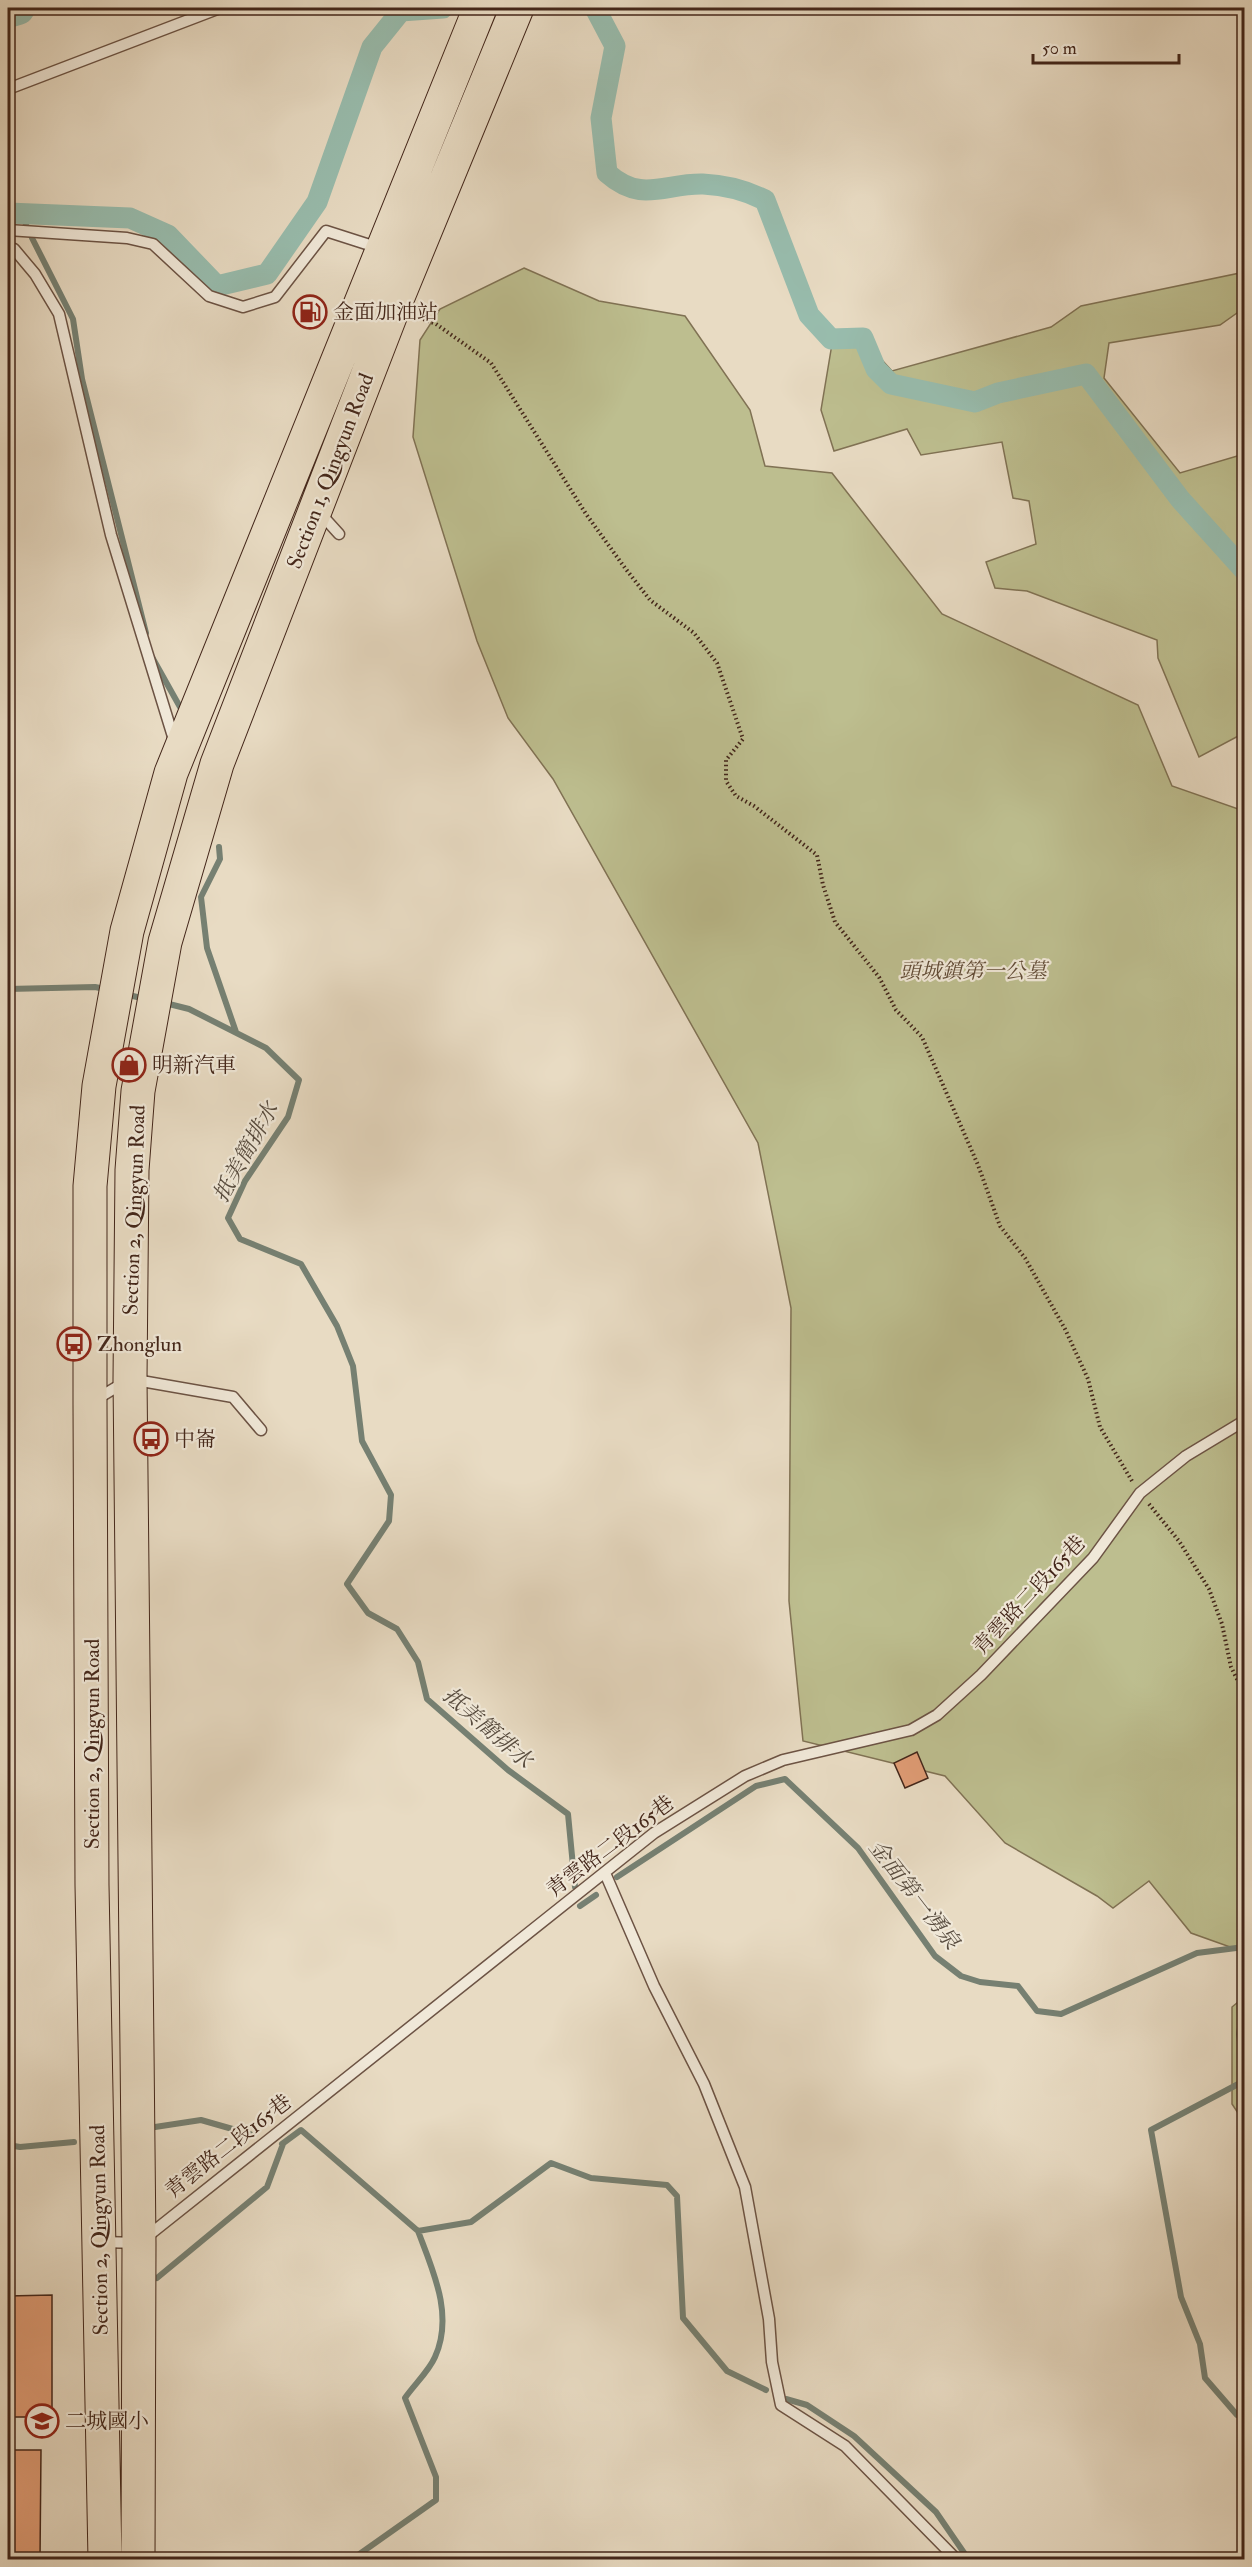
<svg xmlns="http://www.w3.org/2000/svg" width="1252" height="2567" viewBox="0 0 1252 2567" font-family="'IM FELL Double Pica','Noto Serif TC',serif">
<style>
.green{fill:#bdbe8f;stroke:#807254;stroke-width:1.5}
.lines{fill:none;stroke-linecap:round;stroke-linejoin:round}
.stream{stroke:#768072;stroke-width:6}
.canal{stroke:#98bcad;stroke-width:21}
.river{stroke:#98bcad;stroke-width:34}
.building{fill:#e09c75;stroke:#43261a;stroke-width:1.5}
.service-casing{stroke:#6c5344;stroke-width:13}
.primary-casing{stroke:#43261a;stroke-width:35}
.path{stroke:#43261a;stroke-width:4;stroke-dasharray:1.5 3;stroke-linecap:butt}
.service{stroke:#f0e8d8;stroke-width:10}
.primary{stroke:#e8dbc3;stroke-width:33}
.labels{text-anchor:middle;stroke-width:4.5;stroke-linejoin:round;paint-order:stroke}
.poi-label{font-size:21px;fill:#43261a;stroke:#f0e8d8;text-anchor:start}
.street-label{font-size:21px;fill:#43261a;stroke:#f0e8d8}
.park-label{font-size:21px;font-style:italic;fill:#624c37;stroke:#f0e8d8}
.water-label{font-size:22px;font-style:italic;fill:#584c3f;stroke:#f0e8d8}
</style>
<rect width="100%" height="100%" fill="#e8dbc3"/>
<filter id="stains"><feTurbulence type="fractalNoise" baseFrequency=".00333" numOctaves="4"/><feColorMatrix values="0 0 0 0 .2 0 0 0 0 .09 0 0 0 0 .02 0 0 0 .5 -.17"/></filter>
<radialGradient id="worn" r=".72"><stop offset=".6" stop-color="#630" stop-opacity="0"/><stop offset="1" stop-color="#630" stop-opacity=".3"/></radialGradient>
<path class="green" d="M524,268L599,301L685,316L750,410L765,466L832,473L942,614L1138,705L1172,786L1244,811V1952L1191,1933L1149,1881L1113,1908L1097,1896L1005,1843L945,1776L803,1741L789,1601L791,1308L758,1143L553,779L508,718L477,641L413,437L420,340L440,309Z
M1240,273L1244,308L1220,325L1109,343L1104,378L1180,473L1244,454V733L1199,757L1158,658L1157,640L1027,591L995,588L986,562L1036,544L1029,501L1013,498L1002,442L921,455L907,429L834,451L821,410L834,332L860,336L892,371L1051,327L1081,306Z
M1244,1997V2122L1232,2104V2007Z"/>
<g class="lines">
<path class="stream" d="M19,212L26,224
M32,238L73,319L82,379L146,633
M152,657L180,707
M219,847L220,859L201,897L207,948L236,1032
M8,989L95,987L105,989
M124,994L146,999
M165,1003L189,1009L266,1048L299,1080L288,1117L245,1181L228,1218L240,1239L301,1264L337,1326L353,1366L362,1441L391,1495L389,1521L347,1584L368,1613L397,1629L418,1662L427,1699L508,1770L568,1814L575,1887
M617,1877L756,1786L785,1779L858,1848L935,1956L961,1976L980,1982L1018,1986L1037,2011L1061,2014L1197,1953L1244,1947
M580,1906L596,1895
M1244,2002L1239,2034L1244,2071
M1244,2081L1151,2130L1181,2297L1200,2344L1205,2378L1237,2415L1244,2417
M155,2127L201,2120L250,2134
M282,2144L301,2130L418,2231L471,2222L551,2163L591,2178L667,2185L677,2196L683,2318L727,2371L766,2390
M8,2145L20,2147L74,2142
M157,2278L267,2187L283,2144
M786,2399L807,2405L854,2436L936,2512L969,2560
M351,2560L436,2500V2477L405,2398C414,2385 429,2371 435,2357C454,2315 433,2271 418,2231"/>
<path class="canal" d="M595,8L615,46L601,118L607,173C642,204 664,183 703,184C726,185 745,190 765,200L809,315L831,339L863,338L876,369L891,384L975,402L998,393L1086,374L1180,499L1244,570
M8,213L130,218L168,235L217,286L267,274L317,202L372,47L401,11L443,8"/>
<path class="river" d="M8,11L18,8"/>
</g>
<path class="building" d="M917,1752L928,1778L905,1788L894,1763Z
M52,2295V2417H8V2296Z
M8,2450H41L40,2559H8Z"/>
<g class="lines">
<g class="service-casing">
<path id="service" d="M8,89L220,8
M8,230L127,238L153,244L209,296L243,307L275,297L326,231L379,248
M8,249H14L35,274L59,314L111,535L175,743
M320,513L339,534
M95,1400L130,1379L233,1397L261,1430
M605,1873L654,1986L704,2084L745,2187L769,2319L772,2362L781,2405L845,2446L957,2560
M102,2242L139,2243L654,1833L745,1776L783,1760L911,1730L937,1715L981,1675L1093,1558L1140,1493L1186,1456L1244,1421"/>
</g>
<g class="primary-casing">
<path id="primary" d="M105,2560L92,1885L90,1404V1186L99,1086L127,931L171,773L480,8
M138,2560L139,2243L130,1379L132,1170L138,1091L165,942L217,764L393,309L517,8"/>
</g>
<path class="path" d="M415,316L436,324L491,363L586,514L625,568L650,600L694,633L717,663L743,739L726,760V781L736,796L754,806L817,855L823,885L835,922L879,977L896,1010L922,1037L978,1165L1000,1226L1025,1258L1065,1329L1088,1379L1100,1427L1132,1481
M1149,1504L1179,1541L1209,1589L1222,1624L1231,1667L1244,1693"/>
<use href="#service" class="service"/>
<use href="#primary" class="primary"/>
</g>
<defs>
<g id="fuel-ring" transform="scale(1.725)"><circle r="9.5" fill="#f0e8d8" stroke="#8f2418" stroke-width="1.5"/><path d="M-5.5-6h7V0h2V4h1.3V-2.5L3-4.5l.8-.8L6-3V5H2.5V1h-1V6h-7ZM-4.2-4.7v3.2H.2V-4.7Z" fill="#8f2418"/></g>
<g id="shop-ring" transform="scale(1.725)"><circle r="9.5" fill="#f0e8d8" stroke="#8f2418" stroke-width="1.5"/><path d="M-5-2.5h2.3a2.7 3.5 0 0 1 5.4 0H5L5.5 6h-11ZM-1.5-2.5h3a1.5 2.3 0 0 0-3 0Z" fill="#8f2418"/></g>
<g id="bus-ring" transform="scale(1.725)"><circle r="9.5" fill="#f0e8d8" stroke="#8f2418" stroke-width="1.5"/><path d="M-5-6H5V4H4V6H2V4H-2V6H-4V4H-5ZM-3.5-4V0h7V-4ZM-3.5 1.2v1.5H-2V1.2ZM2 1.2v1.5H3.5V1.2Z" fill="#8f2418"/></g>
<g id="school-ring" transform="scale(1.725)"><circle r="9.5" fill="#f0e8d8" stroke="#8f2418" stroke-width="1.5"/><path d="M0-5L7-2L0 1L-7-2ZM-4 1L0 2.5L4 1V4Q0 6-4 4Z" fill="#8f2418"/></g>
</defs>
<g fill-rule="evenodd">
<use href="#fuel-ring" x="310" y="312"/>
<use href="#shop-ring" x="129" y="1065"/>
<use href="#bus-ring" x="74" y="1344"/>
<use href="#bus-ring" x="151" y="1439"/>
<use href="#school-ring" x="42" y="2421"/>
</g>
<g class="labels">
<g class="poi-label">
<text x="333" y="319">金面加油站</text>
<text x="152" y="1072">明新汽車</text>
<text x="97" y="1351">Zhonglun</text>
<text x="174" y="1446">中崙</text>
<text x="65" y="2428">二城國小</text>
</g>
<g class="street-label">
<text transform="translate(330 471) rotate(-69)" y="7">Section 1, Qingyun Road</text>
<text transform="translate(134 1210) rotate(-88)" y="7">Section 2, Qingyun Road</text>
<text transform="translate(1029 1595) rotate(-47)" y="7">青雲路二段165巷</text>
<text transform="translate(92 1744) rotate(-90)" y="7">Section 2, Qingyun Road</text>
<text transform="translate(610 1846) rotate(-37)" y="7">青雲路二段165巷</text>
<text transform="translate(228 2146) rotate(-38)" y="7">青雲路二段165巷</text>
<text transform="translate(99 2230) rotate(-91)" y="7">Section 2, Qingyun Road</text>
</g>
<g class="park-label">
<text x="973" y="978">頭城鎮第一公墓</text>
</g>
<g class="water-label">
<text transform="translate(245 1152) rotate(-61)" y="8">抵美簡排水</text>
<text transform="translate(488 1727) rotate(41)" y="8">抵美簡排水</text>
<text transform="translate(915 1894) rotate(52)" y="8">金面第一湧泉</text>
</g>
</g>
<rect width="1252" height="2567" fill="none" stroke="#e8dbc3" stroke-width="30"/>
<rect x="9" y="9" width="1234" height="2549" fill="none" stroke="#43261a" stroke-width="3"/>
<rect x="15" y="15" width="1222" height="2537" fill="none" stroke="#43261a" stroke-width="1.5"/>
<path d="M1033 54v9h146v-9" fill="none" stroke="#43261a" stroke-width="3"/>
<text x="1042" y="54" font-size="18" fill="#43261a" stroke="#f0e8d8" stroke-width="4.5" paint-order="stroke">50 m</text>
<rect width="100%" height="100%" filter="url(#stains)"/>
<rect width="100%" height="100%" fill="url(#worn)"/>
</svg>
